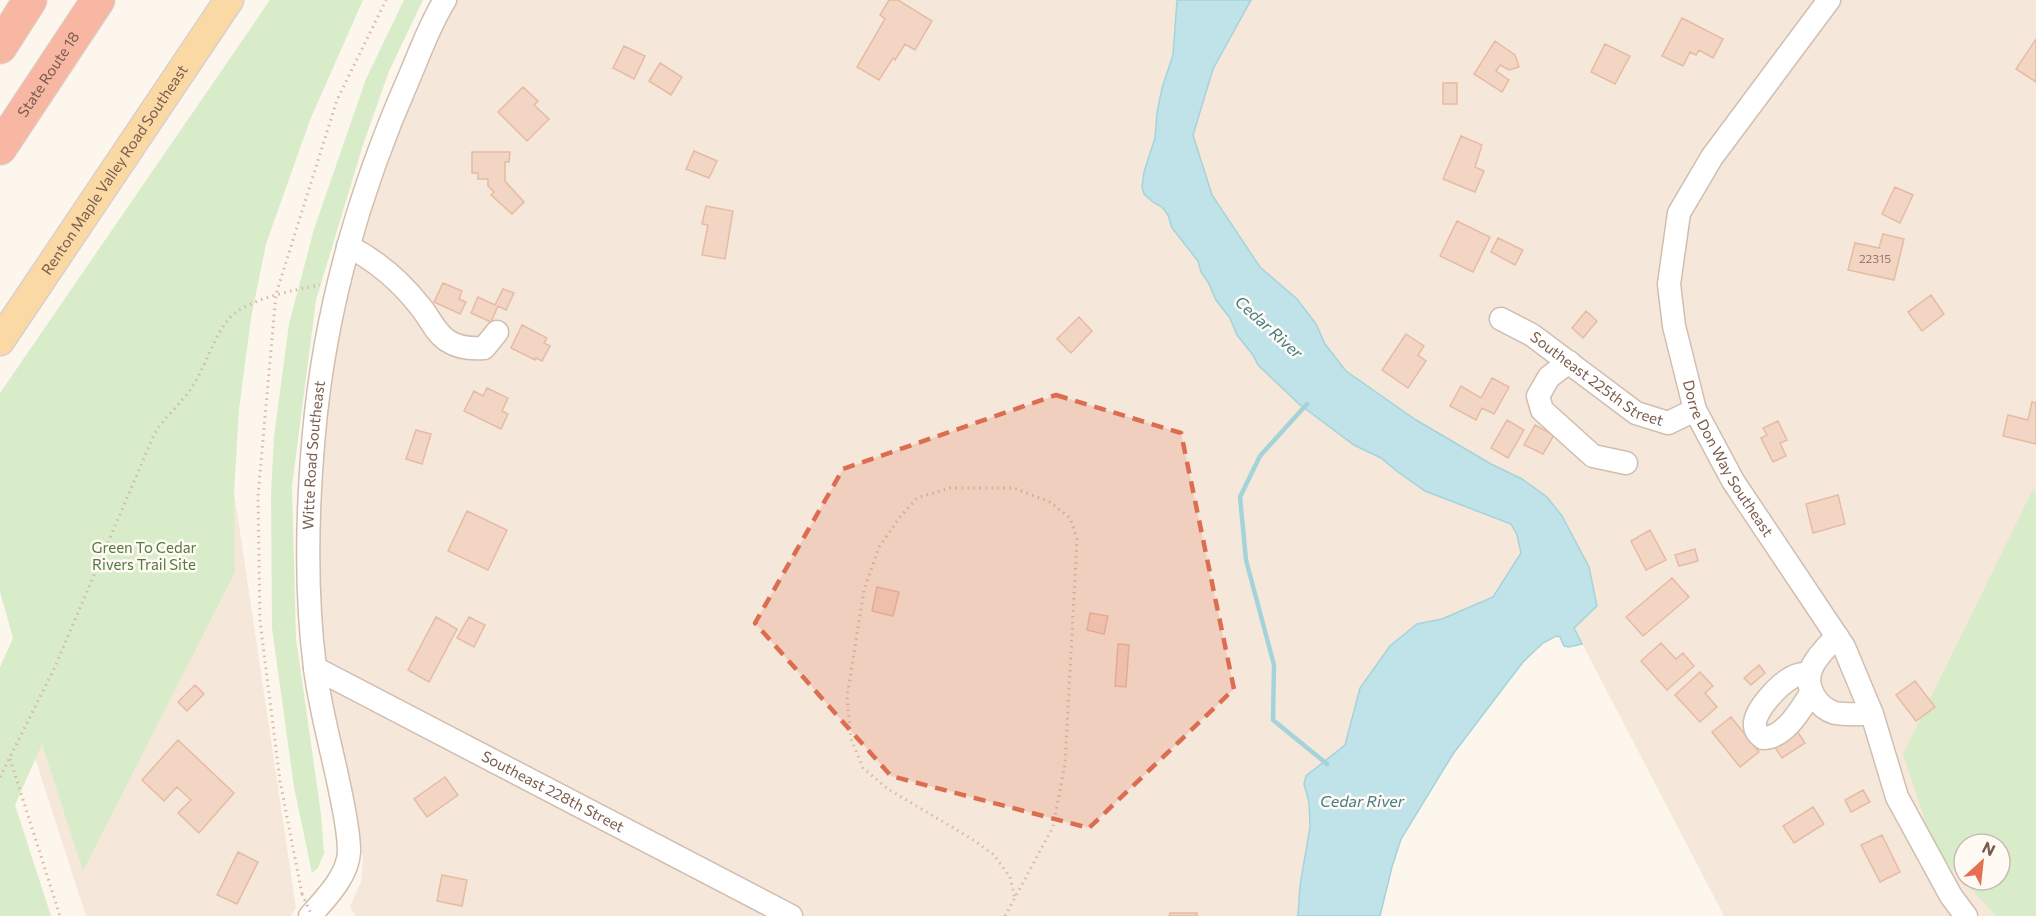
<svg xmlns="http://www.w3.org/2000/svg" width="2036" height="916" viewBox="0 0 2036 916" font-family="Commissioner,sans-serif">
<style>
.residential{fill:#f5e8da;fill-rule:evenodd}
.green{fill:#d8ecc9;fill-rule:evenodd}
.water{fill:#bfe3e8;stroke:#a5d3da;stroke-width:1.5}
.lines{fill:none;stroke-linecap:round;stroke-linejoin:round}
.stream{stroke:#a5d3da;stroke-width:4.5}
.building{fill:#f3d5c3;stroke:#e6bba3;stroke-width:1.5}
.minor-casing{stroke:#d1beb0;stroke-width:25}
.major-casing{stroke:#dad1cd;stroke-width:31}
.highway-casing{stroke:#dad1cd;stroke-width:35}
.path{stroke:#d9b8a5;stroke-width:3;stroke-dasharray:1.5 4.5;stroke-linecap:butt}
.minor{stroke:#fff;stroke-width:22}
.major{stroke:#fbd9a5;stroke-width:28}
.highway{stroke:#f7b7a3;stroke-width:33}
.path-bridge{stroke:#d9b8a5;stroke-width:3;stroke-dasharray:1.5 4.5;stroke-linecap:butt}
.marked{fill:#dc6d51;fill-opacity:0.2;stroke:#dc6d51;stroke-width:4.5;stroke-dasharray:12 8;stroke-linejoin:round}
.labels{text-anchor:middle;stroke-width:5;stroke-linejoin:round;paint-order:stroke}
.number-label{font-size:12px;fill:#987a6a}
.street-label{font-size:15px;fill:#7a5c4d;stroke:#fffaf3}
.park-label{font-size:15px;fill:#537a41;stroke:#fffaf3}
.water-label{font-size:16px;font-style:italic;fill:#437c86;stroke:#fffaf3}
</style>
<rect width="100%" height="100%" fill="#fdf6ec"/>
<path class="residential" d="M454,0H1177L1173,55L1162,88L1157,113L1155,138L1144,172V194L1153,202L1162,207L1168,215L1172,228L1198,261L1201,272L1208,281L1216,300L1230,318L1237,335L1253,355L1258,365L1277,383L1322,422L1354,445L1381,458L1398,472L1425,491L1511,524L1517,535L1521,553L1493,596L1442,619L1417,624L1360,688L1345,745L1314,769L1304,784L1309,802L1310,827L1300,886L1298,916H355L350,906L361,882L363,857L349,804L329,713L315,573L326,379L373,181Z
M1251,0H2036V916H1724L1574,628L1547,497L1522,479L1491,464L1416,420L1346,371L1325,345L1316,324L1297,299L1260,267L1212,195L1193,135L1213,69ZM1964,844H2000V880H1964Z
M173,460L234,491L296,908L291,916H86L34,755Z"/>
<path class="green" d="M270,0H363L310,120L266,244L251,318L239,409L234,492L235,572L83,871L42,744L15,805L51,916H0V667L13,638L0,592V393Z
M404,0H423L389,71L363,145L316,300L292,486L296,638L321,814L324,853L318,868L312,873L294,787L272,628L271,494L274,437L289,324L314,229L366,79Z
M2034,487L2036,499V916H1996L1935,850L1903,754ZM1964,844H2000V880H1964Z"/>
<path class="water" d="M1177,0H1251L1213,69L1193,135L1212,195L1260,267L1297,299L1316,324L1325,344L1346,371L1416,420L1491,464L1522,479L1547,497L1562,516L1589,567L1597,606L1574,628L1582,644L1569,647L1564,646L1560,637L1556,636L1543,643L1523,662L1453,754L1401,839L1392,867L1380,916H1298L1300,886L1310,827L1309,802L1304,784L1306,776L1345,745L1360,688L1390,646L1417,624L1442,619L1493,597L1521,553L1517,535L1511,524L1425,491L1398,472L1381,458L1354,445L1299,404L1258,365L1253,355L1237,335L1230,318L1216,300L1208,282L1201,272L1198,261L1172,228L1168,215L1162,207L1153,202L1144,194L1142,187L1144,172L1155,138L1157,113L1162,88L1173,55Z"/>
<g class="lines">
<path class="stream" d="M1307,404L1260,456L1240,497L1246,560L1274,665L1273,720L1327,764"/>
</g>
<path class="building" d="M889,0H898L932,21L915,50L905,44L895,60L893,58L879,80L857,67L885,19L880,15Z
M1682,18L1723,39L1713,58L1699,50L1696,55L1690,52L1683,66L1662,56Z
M2036,39V82L2016,69Z
M1495,41L1515,55L1519,67L1509,70L1500,65L1496,71L1509,80L1502,92L1474,74Z
M1605,44L1630,56L1615,84L1591,72Z
M624,46L645,56L634,79L613,68Z
M660,63L682,77L671,95L649,81Z
M1443,83H1457V104H1443Z
M523,87L538,101L534,105L549,119L527,141L498,112Z
M1461,136L1482,145L1475,167L1484,171L1475,192L1443,179Z
M694,151L717,161L709,178L686,169Z
M472,152H510L509,162H505V181L524,202L512,214L491,195L494,192L488,186V179H478V173H472Z
M1895,187L1913,195L1900,223L1882,214Z
M706,206L733,211L725,259L702,255L708,225L702,224Z
M1457,221L1490,237L1473,272L1440,256Z
M1883,234L1904,239L1894,280L1848,270L1855,243L1879,248Z
M1498,238L1523,250L1515,265L1491,252Z
M443,283L462,291L459,299L466,302L460,314L434,302Z
M503,289L514,293L506,310L498,306L491,322L471,313L478,297L495,305Z
M1931,295L1944,314L1922,331L1908,312Z
M1586,311L1597,321L1583,338L1572,328Z
M1079,317L1092,331L1071,353L1057,339Z
M522,325L547,338L544,343L550,346L542,361L536,358L535,360L511,348Z
M1406,334L1424,346L1418,355L1426,361L1408,388L1382,370Z
M1492,378L1509,387L1494,414L1482,408L1476,420L1450,406L1461,386L1481,398Z
M487,388L508,398L502,411L508,414L501,429L464,411L474,391L483,396Z
M2032,402L2036,403V444L2003,436L2008,415L2028,420Z
M1507,420L1524,430L1508,458L1491,448Z
M1778,421L1787,440L1780,443L1786,456L1773,462L1761,438L1767,435L1763,428Z
M1535,425L1554,435L1543,454L1524,445Z
M416,430L431,434L422,464L406,459Z
M1838,495L1845,524L1813,533L1806,504Z
M467,511L507,530L488,570L448,551Z
M1650,530L1666,560L1646,570L1631,541Z
M1695,549L1698,561L1679,566L1675,555Z
M1672,578L1689,597L1643,636L1626,617Z
M877,587L899,592L893,616L872,611Z
M1090,613L1108,616L1104,634L1087,630Z
M436,617L457,629L429,682L408,670Z
M469,617L485,625L474,647L457,638Z
M1661,643L1676,659L1683,653L1694,666L1667,690L1641,661Z
M1118,644L1129,645L1126,687L1115,686Z
M1759,665L1765,673L1751,685L1744,678Z
M1700,672L1713,686L1705,693L1717,707L1700,722L1675,695Z
M1915,681L1935,707L1916,721L1896,695Z
M195,685L204,694L187,711L178,702Z
M1731,717L1759,752L1740,767L1712,732Z
M1795,728L1805,743L1782,758L1772,743Z
M178,740L234,793L199,833L178,813L191,800L177,787L164,801L142,780Z
M445,777L458,795L427,817L414,799Z
M1863,790L1870,802L1851,812L1845,800Z
M1813,807L1824,824L1794,843L1783,826Z
M1882,835L1900,872L1880,882L1861,845Z
M238,852L258,862L237,904L217,895Z
M442,875L467,880L462,906L437,901Z
M1170,913H1197V916H1169Z"/>
<g class="lines">
<g class="minor-casing">
<g id="minor">
<path id="s1" d="M1829,0L1712,157L1679,213L1669,284L1674,326L1695,410L1733,481L1844,647L1872,714L1897,797L1951,896L1966,916"/>
<path d="M348,246C375,260 400,281 419,305C429,316 435,333 448,341C459,348 472,349 484,348L497,332"/>
<path id="s2" d="M1501,319L1532,335L1636,413L1668,423L1695,410"/>
<path d="M1569,362L1549,377L1538,396L1542,410L1593,456L1626,463"/>
<path d="M1837,636C1821,653 1799,672 1814,696C1819,704 1825,710 1835,713C1846,715 1861,714 1872,714"/>
<path id="s3" d="M315,668L791,916"/>
<path d="M1809,673C1803,674 1796,674 1791,678C1779,685 1753,711 1755,726C1755,731 1759,735 1763,738C1785,738 1801,709 1812,692"/>
<path id="s4" d="M310,916C325,899 348,876 349,852C349,831 344,810 340,790C332,750 320,709 315,668C305,590 307,511 314,433C325,310 359,191 409,78C420,52 430,24 445,0"/>
</g>
</g>
<g class="major-casing">
<g id="major">
<path id="s5" d="M0,341L229,0"/>
</g>
</g>
<g class="highway-casing">
<g id="highway">
<path d="M0,47L30,0"/>
<path id="s6" d="M0,148L98,0"/>
</g>
</g>
<path class="path" d="M10,759L60,916
M0,777L54,669L153,437C162,419 178,407 190,390C205,369 211,342 227,321C243,299 295,290 320,285
M302,894L280,781L260,621L258,496L276,294L337,100L386,0
M1005,916L1053,827L1065,764L1077,539L1070,518L1050,502L1014,488H950L917,498L900,517L879,547L864,590L847,697L851,739L863,768L888,789L972,839L994,855L1010,877L1015,899"/>
<use href="#minor" class="minor"/>
<use href="#major" class="major"/>
<use href="#highway" class="highway"/>
<path class="path-bridge" d="M302,894L312,916"/>
</g>
<path class="marked" d="M1056,395L1181,433L1234,689L1089,828L891,776L755,623L843,469Z"/>
<g class="labels">
<g class="number-label">
<text x="1875" y="263">22315</text>
</g>
<g class="street-label">
<text dy="5" stroke="none"><textPath href="#s6" startOffset="88">State Route 18</textPath></text>
<text dy="5" stroke="none"><textPath href="#s5" startOffset="206">Renton Maple Valley Road Southeast</textPath></text>
<text dy="5" stroke="none"><textPath href="#s2" startOffset="114">Southeast 225th Street</textPath></text>
<text dy="5" stroke="none"><textPath href="#s4" startOffset="477">Witte Road Southeast</textPath></text>
<text dy="5" stroke="none"><textPath href="#s1" startOffset="519">Dorre Don Way Southeast</textPath></text>
<text dy="5" stroke="none"><textPath href="#s3" startOffset="268">Southeast 228th Street</textPath></text>
</g>
<g class="park-label">
<text x="144" y="553">Green To Cedar<tspan x="144" dy="17">Rivers Trail Site</tspan></text>
</g>
<g class="water-label">
<text transform="translate(1269 327) rotate(42)" y="6">Cedar River</text>
<text x="1362" y="807">Cedar River</text>
</g>
</g>
<g transform="translate(1982 862) rotate(27)"><circle r="28" fill="#fffaf3" stroke="#cabbb1" stroke-width="1.5"/>
<path d="M0-4.5L10 22L0 15L-10 22Z" fill="#e76f51"/>
<text y="-9" font-size="16" font-weight="bold" text-anchor="middle" fill="#7a5c4d">N</text>
</g>
</svg>
